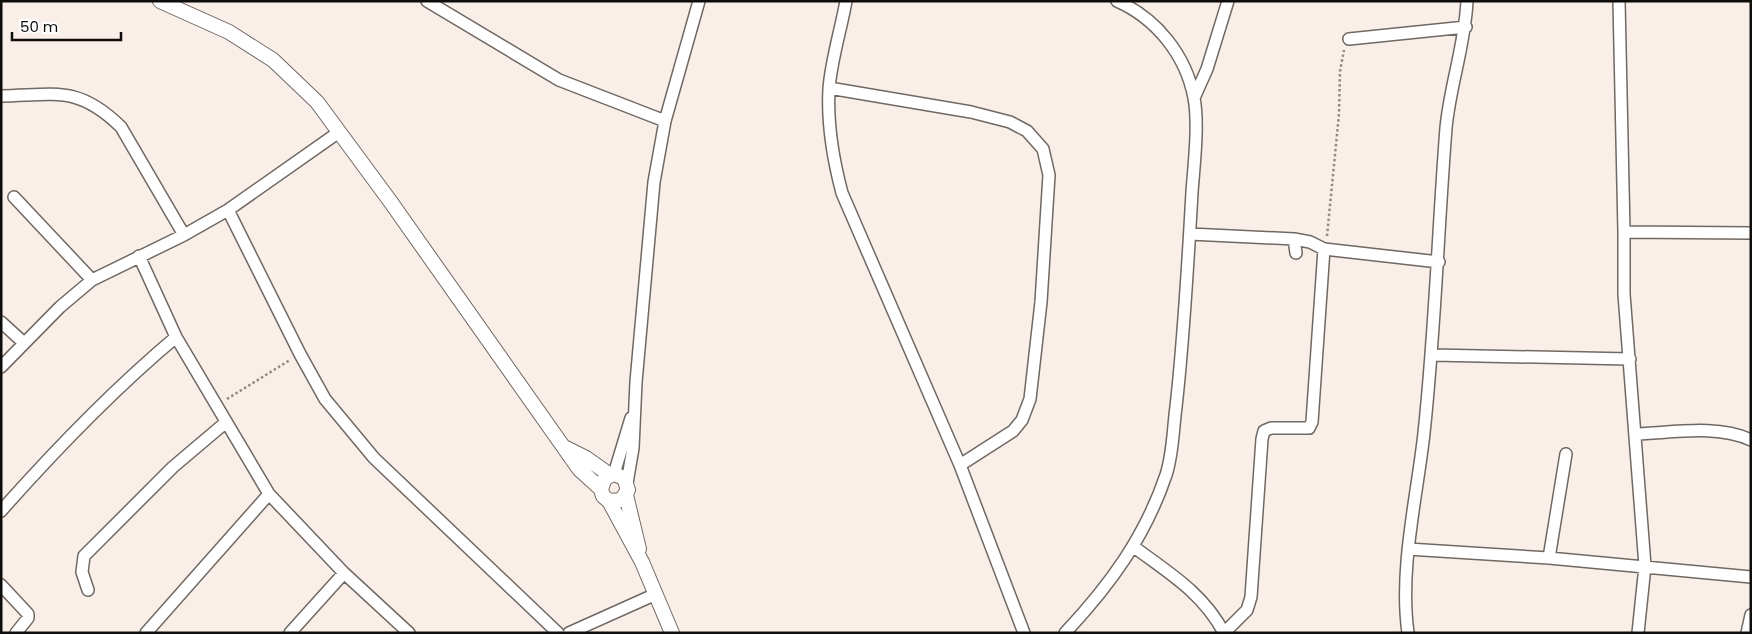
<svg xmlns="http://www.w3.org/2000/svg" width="1752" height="634" viewBox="0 0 1752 634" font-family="Poppins,sans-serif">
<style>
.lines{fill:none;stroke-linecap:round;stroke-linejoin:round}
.minor-casing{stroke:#706862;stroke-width:14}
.tertiary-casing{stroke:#706862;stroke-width:16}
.path{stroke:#918a85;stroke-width:2.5;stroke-dasharray:2.5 2.5;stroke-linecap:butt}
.minor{stroke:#fff;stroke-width:11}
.tertiary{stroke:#fff;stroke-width:14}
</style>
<rect width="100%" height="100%" fill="#f9efe8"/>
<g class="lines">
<g class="minor-casing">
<path id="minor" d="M427,1L559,80L665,121
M846,1C841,30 831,60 829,89C827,124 833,159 842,193L960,465L1024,633
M1619,1L1624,232L1751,233
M1349,39L1466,27
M829,88L971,112L1010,122L1027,131L1043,149L1049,175L1041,302L1030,399L1022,420L1013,431L960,465
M1,96C56,95 78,85 121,127L184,235
M1194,98L1207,69L1228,1
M14,197L92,280
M228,210L300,354L325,399L374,458L558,633
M1624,232V294L1645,566L1638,633
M1190,234L1294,239L1296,253
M1294,239L1310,242L1324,249
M139,256L176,337L269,494L344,573L409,633
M1,322L24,343
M1433,355L1630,359
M1,367L60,307L92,280L184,235L228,210L339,132
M1635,434C1671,433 1717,424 1751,440
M614,474L631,418
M627,483L633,448L636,382L654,182L665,121L699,1
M1,511C56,449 113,390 176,337
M1134,547C1169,573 1203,593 1224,633
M1408,549L1549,558L1566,454
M1549,558L1751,577
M1,585L28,614V618L16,633
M88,590L82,572L84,556L173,467L225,423
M146,633L269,494
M290,633L344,573
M569,633L656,594
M1065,633C1110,585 1145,537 1166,475C1173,454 1173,429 1176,407C1184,336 1188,264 1192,192C1194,165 1199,124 1194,98C1186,55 1156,18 1117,1
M1224,633L1247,610L1251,597L1262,439L1264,431L1271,428H1309L1312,422L1324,249L1439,262
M1408,633C1399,569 1417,497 1424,433C1435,332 1438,230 1446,128C1450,85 1465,45 1467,1
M1747,633L1751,615"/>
</g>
<g class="tertiary-casing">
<path id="tertiary" d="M160,1L229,32L273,60L317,102L390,201L579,469L601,489L603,496L609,501L621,500L628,490L624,478L614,474L605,478L601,489
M566,448L586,458L610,475
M626,495L639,549
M609,501L642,562L672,633"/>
</g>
<path class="path" d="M1327,236L1339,114L1340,71L1344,50
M227,399L290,360"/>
<use href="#minor" class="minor"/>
<use href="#tertiary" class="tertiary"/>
</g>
<rect width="1752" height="634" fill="none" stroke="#0f0c0a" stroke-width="5"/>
<path d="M12 32v8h109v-8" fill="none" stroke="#0f0c0a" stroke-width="2.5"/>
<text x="20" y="32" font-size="15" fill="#0f0c0a" stroke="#fefefe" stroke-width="4" paint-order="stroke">50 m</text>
</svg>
